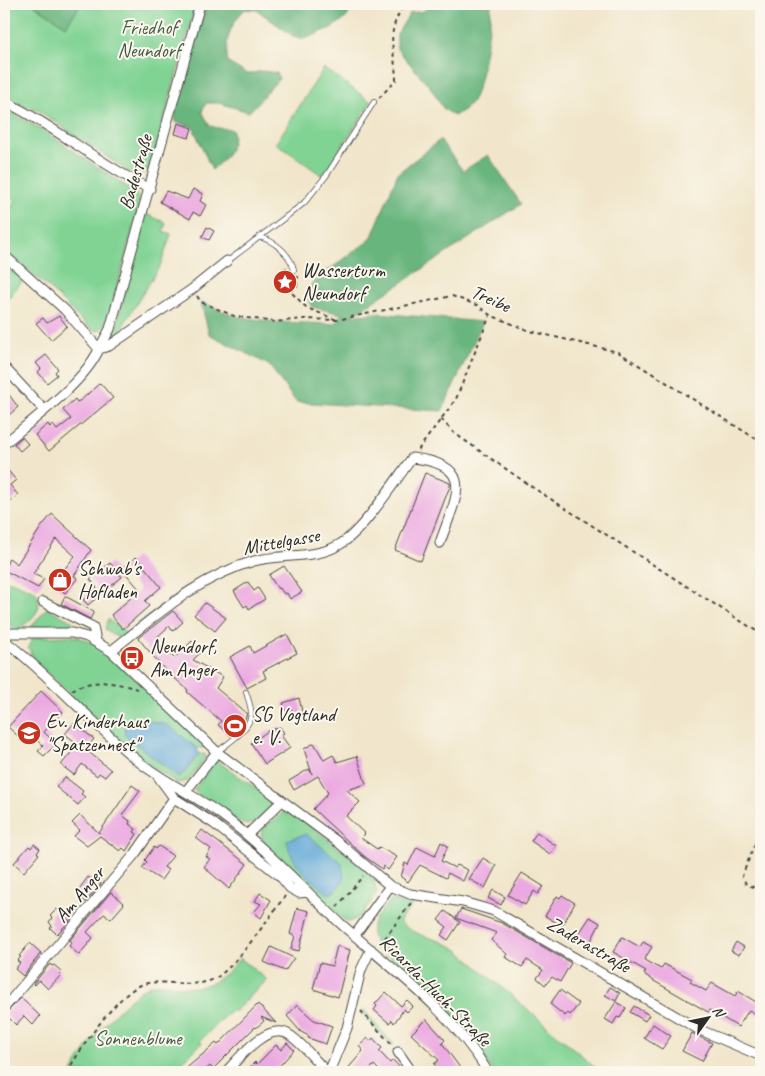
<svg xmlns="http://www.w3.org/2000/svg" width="765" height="1076" viewBox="0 0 765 1076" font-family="Caveat,sans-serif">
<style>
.green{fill:#81d394;stroke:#567f60}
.forest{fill:#68b57e;stroke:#4a7054}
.water{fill:#62a9d8;stroke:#466a82}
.building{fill:#eba9e1}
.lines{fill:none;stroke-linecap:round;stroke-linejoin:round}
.service-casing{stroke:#494743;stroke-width:6}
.minor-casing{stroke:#494743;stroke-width:11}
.path{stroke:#494743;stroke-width:2;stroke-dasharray:4 4;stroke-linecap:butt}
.service{stroke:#fff;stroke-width:4.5}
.minor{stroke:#fff;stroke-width:9}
.labels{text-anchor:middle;stroke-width:4;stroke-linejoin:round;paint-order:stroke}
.park-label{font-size:20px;fill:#455d4a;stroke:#fbf7ec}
.street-label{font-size:20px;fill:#2b2b2b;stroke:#fbf7ec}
.poi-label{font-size:20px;fill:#2b2b2b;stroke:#fbf7ec;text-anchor:start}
</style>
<rect width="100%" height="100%" fill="#fbf7ec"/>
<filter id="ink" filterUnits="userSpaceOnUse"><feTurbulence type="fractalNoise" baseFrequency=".02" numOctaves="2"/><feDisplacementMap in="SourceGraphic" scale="10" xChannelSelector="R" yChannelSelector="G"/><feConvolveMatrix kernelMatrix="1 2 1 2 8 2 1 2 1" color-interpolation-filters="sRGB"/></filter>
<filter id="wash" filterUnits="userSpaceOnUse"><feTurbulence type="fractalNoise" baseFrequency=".0096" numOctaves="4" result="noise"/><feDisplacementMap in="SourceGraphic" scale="20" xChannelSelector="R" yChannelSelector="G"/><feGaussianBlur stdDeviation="1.12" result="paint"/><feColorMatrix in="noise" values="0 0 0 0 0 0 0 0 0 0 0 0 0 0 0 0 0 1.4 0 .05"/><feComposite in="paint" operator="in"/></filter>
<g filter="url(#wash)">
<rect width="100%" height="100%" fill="#f1e6cb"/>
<path class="green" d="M4,4H33L66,26L81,4H116L123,8L126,4H196L153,158L149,169L144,173H131L36,109L26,107L4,95Z
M204,4H207L176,111V104Z
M324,68L371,102L323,176L276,143Z
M4,109L42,130L136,193L139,200L137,213L109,316L105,325L99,330H93L85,324L48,287L4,250V219L15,201L4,194Z
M146,214L166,223L163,231L171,234L161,264L116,337L114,333Z
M4,264L24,279L4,304Z
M11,581L35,591C46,608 32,621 17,629L10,627V623L4,621V582Z
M162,605V608L124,638L117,637L105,629L108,619L127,634Z
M47,608L73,622V627H31Z
M75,636L98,645L206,744L205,748H197L161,722L125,735L178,777L184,773L199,754H205L206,757L188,781L177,783L137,756L35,661L28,647L32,639L39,637Z
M217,761L270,798L272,805C249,836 243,825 218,807C211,802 204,798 197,794L194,790L214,762Z
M285,811L294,813L366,869L373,878L377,893L361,916L349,922L341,918L265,845L261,835L263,829Z
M391,900L413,904L399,922C416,938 439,937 458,950L601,1072H494L457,1023L375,942C365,925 380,913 391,900Z
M240,958L267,980L235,1011H230L200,1041L202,1043L171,1072H72C88,1044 105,1022 129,1000C135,996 141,989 148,986C157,982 169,985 178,986C206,992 224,978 240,958Z
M363,1009L394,1045L392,1046L361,1013Z"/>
<path class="forest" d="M33,4H81L66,26Z
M207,4H351L352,9L346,18L331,28L305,39L293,36L257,10L245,9C230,24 224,42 228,63L247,74L263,71L277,73L279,79C268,89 260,102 249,112L219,103H206L202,111L209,125C219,130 224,127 232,130C236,148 224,159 212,170L193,127L175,122L176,111Z
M430,4H491C491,23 482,86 472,101C467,108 461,112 454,116L443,108L431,88L397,49V34L410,13L424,11Z
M440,140L463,171L488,155L521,204L351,316L377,313L483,322L442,411L296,402L269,365L209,334L201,302L234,316L275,322L335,324L342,314L312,307L306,296L313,282L371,239L398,173Z"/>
<path class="water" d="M135,717L169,726L197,748L199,754L184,773L178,777L125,735C123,726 127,720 135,717Z
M306,834L342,863L344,880L335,891L329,894C311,880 290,864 287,840Z"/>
<g id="blocks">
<path class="building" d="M178,123L192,128L189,138L175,134Z
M193,189L203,194L200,201L206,205L200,216L193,212L190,219L160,202L166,191L188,199Z
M207,227L214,231L209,240L202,237Z
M59,316L67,326L51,340L36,323L43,318L47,323Z
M46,355L58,369L55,372L57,375L47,383L38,372L41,369L36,363Z
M100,383L113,398L49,451L35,435L48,424L50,427L52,424L57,430L71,419L63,410L75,399L77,402L81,400Z
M4,388L18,407L9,415L4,409Z
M22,437L28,444L20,451L14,444Z
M4,466L16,480L10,485L18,495L8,504L4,499Z
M425,473L450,483V486L421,561L395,550Z
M52,514L91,550L74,576L78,578L65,593L53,583L75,556L56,539L33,574L44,579L38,588L4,570L9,558L17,564L42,526Z
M136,557L161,587L145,601L149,606L123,629L111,615L140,590L122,569Z
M110,563L122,577L88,605L83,600L97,588L90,579Z
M284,566L302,592L290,599L287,593L284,594L280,588L278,589L269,575Z
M248,582L254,591L258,588L265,599L249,609L247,605L244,607L234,591Z
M65,596L94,612L90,619L61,604Z
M205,603L226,618L215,631L194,615Z
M173,611L183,622L173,631L169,626L155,639L174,658L192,641L202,651L193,660L223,677L216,688L247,714L245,719L231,736L218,725L221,721L187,692L188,690L164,669L138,638Z
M287,634L297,653L263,671L266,678L247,688L230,657L250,646L253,653Z
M41,691L63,712L44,732L56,744L44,756L38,751L43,746L26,730L19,737L8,727Z
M299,698L303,716L295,719L292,710L286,712L283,703Z
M74,723L94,739L85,749L111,770L105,777L99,773L97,776L82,764L74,775L61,765L78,744L65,734Z
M280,727L284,733L281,735L290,748L265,764L251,743L268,731Z
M314,743L324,760L333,755L337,762L357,756L366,784L347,790L360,802L346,816L365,834L361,838L377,849L379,847L397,857L388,870L384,866L382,869L364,856L313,809L328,793L318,776L294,790L289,781L309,769L312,774L304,749Z
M65,777L83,791L81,794L85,797L78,805L56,787Z
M132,785L140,791L122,815L130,821L129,824L136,829L134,832L137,834L126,851L123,848L120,851L100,836L87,846L74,836L80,830L72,823L80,815L99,833Z
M202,830L247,864L229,889L204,867L210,859L206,857L211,849L196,838Z
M537,832L556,846L550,854L531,841Z
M441,842L448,846L441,861L455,868L457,865L468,870L463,881L448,873L446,878L420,865L408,882L401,877L405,863L408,865L417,847L435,856Z
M34,844L40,849L37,853L39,854L24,872L14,863L29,846L31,848Z
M159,846L173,856L164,867L168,870L161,880L142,868L147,862L145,860L154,847L156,849Z
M483,858L496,866L485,888L469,879Z
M522,873L543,886L538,894L534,891L525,905L508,895Z
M88,877L92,880L94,878L101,884L86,902L76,893Z
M493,890L505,897L501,905L488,898Z
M111,892L124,904L111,919L104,914L87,932L93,938L79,955L69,946L72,942L70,940Z
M260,893L271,900L261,918L254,912L261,904L255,901Z
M562,895L575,903L562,926L545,916L557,896L560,898Z
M297,908L309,911L299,951L291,949L295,936L290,934Z
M57,909L70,921L57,934L50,928L52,926L49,922L52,918L50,916Z
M461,909L502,923L571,963L560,982L552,977L545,985L537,978L543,970L527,960L522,967L505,957L507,954L491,940L497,933L456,918Z
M445,911L460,922L448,940L441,935L447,927L438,920Z
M590,917L600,923L590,943L578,935Z
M622,937L640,947L643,942L652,947L644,960L661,969L664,964L692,979L690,982L706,991L712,983L735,996L738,991L761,1005V1017L749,1010L738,1027L710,1010L708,1012L654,981L644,974L646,971L613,952Z
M736,942L744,947L739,955L731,951Z
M30,943L41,953L23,976L15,969L20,963L17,961L21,957L19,956Z
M337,946L350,950L338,997L313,989L320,963L332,966Z
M271,947L294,958L285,971L264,962Z
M50,964L52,966L54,965L61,971L59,973L61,975L48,989L39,980L34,985L33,984Z
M610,987L620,993L616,1001L605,995Z
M560,990L579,1004L570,1015L568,1013L565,1016L550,1004Z
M386,992L401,1006L407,1000L413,1006L407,1012L404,1009L394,1023L392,1020L389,1023L374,1010L377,1006L375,1004Z
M21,998L40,1016L33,1025L24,1016L16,1025L5,1014Z
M616,1002L626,1008L620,1018L617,1017L613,1024L605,1019Z
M258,1004L276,1023L261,1017L264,1021L256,1028L255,1027L213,1069L210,1066L203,1072H182L216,1043L218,1045Z
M297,1005L314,1020L332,1026L326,1044L308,1038L309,1036L301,1032L287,1016Z
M634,1006L649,1015L645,1021L630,1012Z
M426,1019L445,1040L442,1043L463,1072H440L434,1064L439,1060L411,1034Z
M653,1024L671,1036L662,1049L644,1038Z
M692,1033L712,1043L702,1061L682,1051Z
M368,1038L370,1041L373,1038L382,1048L379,1051L390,1063L393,1060L404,1072H381L374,1065L367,1072H345L363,1051L359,1046Z
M287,1043L294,1050L274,1072H245L255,1062L257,1064L276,1045L281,1050Z"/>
</g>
</g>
<g filter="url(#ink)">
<use href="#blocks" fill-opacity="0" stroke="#494743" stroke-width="1"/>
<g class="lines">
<g class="service-casing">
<path id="service" d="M259,237C274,240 291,255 294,270
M228,261L304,203L326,176L374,102
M217,752C228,743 252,729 251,712C251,706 248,699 246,692"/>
</g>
<g class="minor-casing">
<path id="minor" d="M200,4L110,329L99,349L109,346L191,290L227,261
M4,101C55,126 99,164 150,189
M4,255L65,310L99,349C85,382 32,420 4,444
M4,367L44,410
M43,602L93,627L96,641
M4,633H72L87,637L111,651L217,752L339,843L390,886L410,894L463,902L494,911L698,1029L761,1056
M4,640C52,677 91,723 138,761C164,782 196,796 223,816C266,848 301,887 340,923C392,969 452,1012 488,1072
M111,651C156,616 198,577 254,561C282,553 318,560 342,543C364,529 395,481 412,458C479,465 455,498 440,543
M157,775L174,798L213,823L280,876L290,888L299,893L308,892
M186,791L217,752
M247,835L282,801
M355,935L390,886
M4,1008L135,854L174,798
M398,1052L412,1072
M226,1072C240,1057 269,1019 291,1036C304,1045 315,1061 327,1072
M329,1072L347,1028L361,970L371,949"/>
</g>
<path class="path" d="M379,98L396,80C395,47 384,34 405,4
M287,268L280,271L276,278C277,287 281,290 290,291L307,308L337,320
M290,291L297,286L298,276
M197,296L201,302L234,316L275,322L302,319L337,320L452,296L477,305L490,315L530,331L618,352L761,442
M441,419L454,433L532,487L761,634
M418,450L456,399L490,315
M72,690C92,678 115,682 137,689
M761,829L742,876L746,884L761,890
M337,907L363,876
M380,945L411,903
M361,1011L393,1046
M67,1072C80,1050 121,986 148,983C170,980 195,989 216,978C236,966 270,916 285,896"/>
<use href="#service" class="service"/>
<use href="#minor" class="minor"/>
</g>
</g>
<defs>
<g id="sight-disc" transform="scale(1.25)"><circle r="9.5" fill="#c8321e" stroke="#fbf7ec"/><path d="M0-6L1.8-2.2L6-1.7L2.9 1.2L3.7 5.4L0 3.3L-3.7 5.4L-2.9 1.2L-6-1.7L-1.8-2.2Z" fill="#fff"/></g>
<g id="shop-disc" transform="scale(1.25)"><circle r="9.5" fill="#c8321e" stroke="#fbf7ec"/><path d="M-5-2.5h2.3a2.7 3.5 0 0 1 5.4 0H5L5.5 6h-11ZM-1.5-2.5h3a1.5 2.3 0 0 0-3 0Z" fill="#fff"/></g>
<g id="bus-disc" transform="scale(1.25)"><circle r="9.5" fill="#c8321e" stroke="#fbf7ec"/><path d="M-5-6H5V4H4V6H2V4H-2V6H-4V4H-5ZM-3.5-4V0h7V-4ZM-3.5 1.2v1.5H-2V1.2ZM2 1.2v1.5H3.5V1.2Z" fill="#fff"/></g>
<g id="stadium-disc" transform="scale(1.25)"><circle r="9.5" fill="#c8321e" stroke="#fbf7ec"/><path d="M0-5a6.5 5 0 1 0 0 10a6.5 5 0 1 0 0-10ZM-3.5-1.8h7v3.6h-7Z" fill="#fff"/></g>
<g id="school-disc" transform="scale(1.25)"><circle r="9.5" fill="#c8321e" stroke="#fbf7ec"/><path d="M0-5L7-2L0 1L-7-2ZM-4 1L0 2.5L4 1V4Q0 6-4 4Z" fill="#fff"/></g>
</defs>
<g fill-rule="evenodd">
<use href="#sight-disc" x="285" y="282"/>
<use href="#shop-disc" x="60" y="580"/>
<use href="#bus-disc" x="132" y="658"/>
<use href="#stadium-disc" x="235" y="726"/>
<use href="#school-disc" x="29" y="733"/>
</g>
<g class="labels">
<g class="park-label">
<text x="149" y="34">Friedhof<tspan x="149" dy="23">Neundorf</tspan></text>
<text x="138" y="1045">Sonnenblume</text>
</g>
<g class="street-label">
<text transform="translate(135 172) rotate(-74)" y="7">Badestraße</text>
<text transform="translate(491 298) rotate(24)" y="7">Treibe</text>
<text transform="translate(281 541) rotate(-10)" y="7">Mittelgasse</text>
<text transform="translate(79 894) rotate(-50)" y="7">Am Anger</text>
<text transform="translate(589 944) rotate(30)" y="7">Zaderastraße</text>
<text transform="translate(436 990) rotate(45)" y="7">Ricarda-Huch-Straße</text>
</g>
<g class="poi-label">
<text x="302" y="277">Wasserturm<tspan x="302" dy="23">Neundorf</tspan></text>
<text x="78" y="575">Schwab's<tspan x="78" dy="23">Hofladen</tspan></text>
<text x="150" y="653">Neundorf,<tspan x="150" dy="23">Am Anger</tspan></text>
<text x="252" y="721">SG Vogtland<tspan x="252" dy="23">e. V.</tspan></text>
<text x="46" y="728">Ev. Kinderhaus<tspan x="46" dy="23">"Spatzennest"</tspan></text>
</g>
</g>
<rect width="765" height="1076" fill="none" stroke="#fbf7ec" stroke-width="20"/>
<g transform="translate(708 1018) rotate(57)" stroke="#fbf7ec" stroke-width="4" paint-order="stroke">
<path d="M0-4L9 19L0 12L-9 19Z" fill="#2b2b2b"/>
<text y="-8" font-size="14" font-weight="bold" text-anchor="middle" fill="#2b2b2b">N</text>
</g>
</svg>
